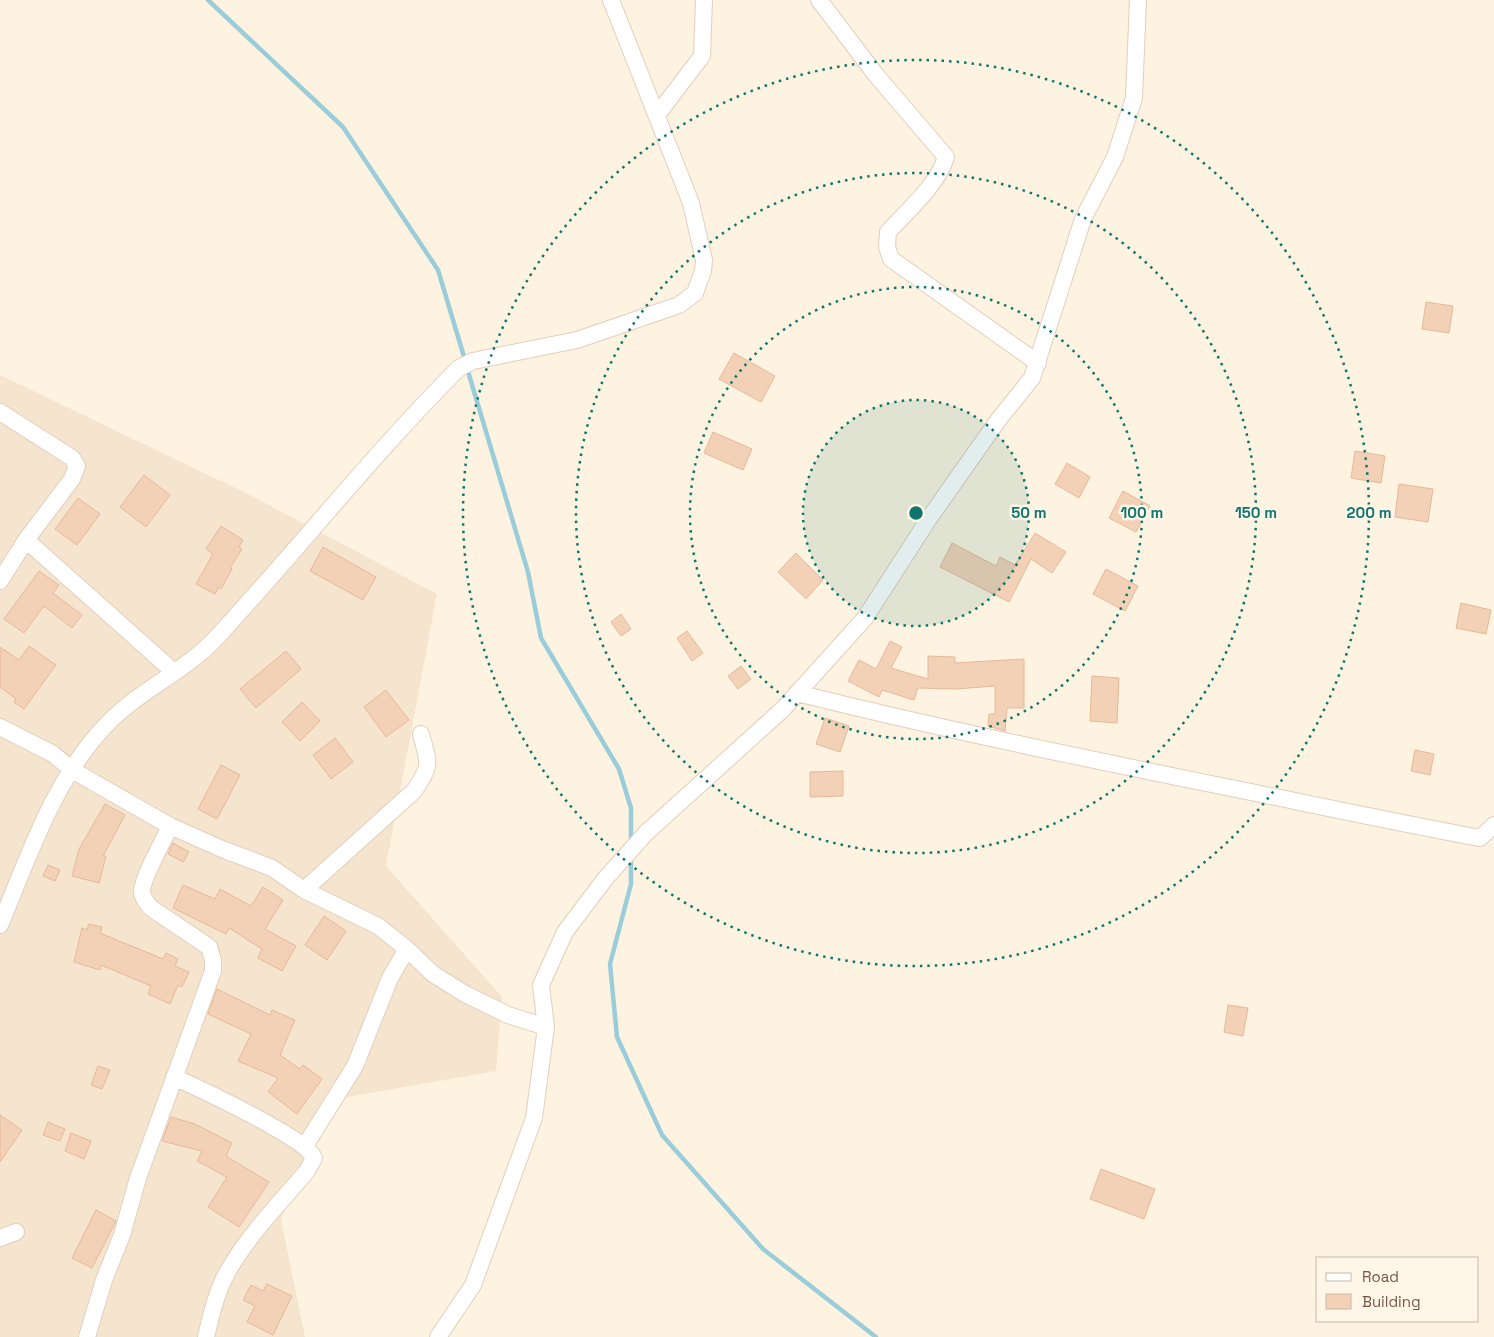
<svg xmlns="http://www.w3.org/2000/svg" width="1494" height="1337" viewBox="0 0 1494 1337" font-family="'Space Grotesk',sans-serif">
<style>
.residential{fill:#f5e5ce}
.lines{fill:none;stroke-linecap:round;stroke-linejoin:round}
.stream{stroke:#9acdd9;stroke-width:4.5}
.building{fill:#f3d1b7;stroke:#e7b897}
.minor-casing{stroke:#e1cfbc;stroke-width:18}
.minor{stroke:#fff;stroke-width:16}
.ring{fill:none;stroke:#0f766e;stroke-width:2.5;stroke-dasharray:2.5 5}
.centre{fill:#0f766e;stroke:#fff6e7;stroke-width:2.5}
.ring-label{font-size:15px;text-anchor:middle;font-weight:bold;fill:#0f766e;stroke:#fff6e7;stroke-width:5;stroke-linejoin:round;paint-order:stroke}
</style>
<rect width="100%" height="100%" fill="#fdf3e0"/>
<path class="residential" d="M0,375L250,495L437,594L386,866L502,997L496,1071L330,1100L281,1220L305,1337H0Z"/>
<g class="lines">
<path class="stream" d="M208,0L343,127L438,270L465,360
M467,368L528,572L541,638L619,769L631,808V841
M631,857V884L610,964L617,1037L662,1135L763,1249L876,1337"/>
</g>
<path class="building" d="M1426,302L1453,306L1449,333L1422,329Z
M734,353L775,376L761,402L719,379Z
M713,432L752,449L743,470L704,453Z
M1355,451L1385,456L1381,483L1351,478Z
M1067,463L1090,477L1079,498L1055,484Z
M144,475L170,495L146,527L120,507Z
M1399,484L1433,489L1428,522L1395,517Z
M1123,491L1150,506L1136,532L1109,518Z
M78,498L100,514L77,545L55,529Z
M221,526L243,540L239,547L242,549L230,568L232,569L221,589L219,587L215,594L196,584L213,554L206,549Z
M1035,533L1066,552L1052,573L1031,559L1009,602L940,567L952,543L996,566L1000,557L1015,565Z
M323,547L376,577L363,600L310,571Z
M796,553L823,580L806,599L778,572Z
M1106,569L1138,586L1125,611L1093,594Z
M39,571L59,585L53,593L82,615L72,628L44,606L24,633L4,619Z
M1461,603L1491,610L1486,634L1456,628Z
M621,614L631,629L621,636L611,622Z
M687,631L703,653L692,661L677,638Z
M890,641L902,647L891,668L928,679V656L955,657V663L1024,659V708H1007L1005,731L988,726L989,714H995V686L955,689L918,688L914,700L882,690L879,697L848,681L859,660L876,669Z
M29,646L56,665L24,709L14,702L16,699L0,687V647L19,660Z
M286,651L301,669L256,708L240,689Z
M741,666L751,679L738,689L728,676Z
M1092,676L1119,678L1117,723L1090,721Z
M386,690L409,720L386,737L364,707Z
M302,702L320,721L300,741L282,722Z
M825,718L849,726L840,752L816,744Z
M335,738L353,762L331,779L313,755Z
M1415,750L1434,754L1430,775L1411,771Z
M221,765L240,775L217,819L198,809Z
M843,771V796L810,797V772Z
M105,804L125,815L103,856H106L99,883L72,876L79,849Z
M173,843L189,852L183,862L168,854Z
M48,865L60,870L55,881L43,876Z
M183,885L215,899L220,889L251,906L263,887L283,900L265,929L296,946L282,971L258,958L262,949L229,928L226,934L173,908Z
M324,916L346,931L327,960L305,945Z
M89,924L102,927L100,933L163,959L166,953L178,959L175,966L189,972L182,987L178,985L170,1004L148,994L151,986L101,965L100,970L74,962L82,928L87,930Z
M217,989L270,1015L272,1010L295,1020L280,1055L300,1069L303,1065L322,1079L297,1114L268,1092L278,1078L238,1061L251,1034L208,1014Z
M1228,1005L1248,1008L1243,1036L1224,1032Z
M98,1066L110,1070L102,1089L91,1085Z
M0,1115L22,1130L0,1162Z
M171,1117L195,1124L232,1143L226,1156L269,1182L239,1227L208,1207L227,1177L197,1161L202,1151L162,1141Z
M48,1122L65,1129L60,1141L43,1135Z
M71,1133L91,1141L84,1159L65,1151Z
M1101,1169L1155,1189L1144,1219L1090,1199Z
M96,1210L116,1221L92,1268L72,1258Z
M267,1284L292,1296L273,1335L247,1322L255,1306L243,1300L251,1285L263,1291Z"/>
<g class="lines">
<g class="minor-casing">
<path id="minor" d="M819,0L876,75L946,157C937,186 908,210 888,232L887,247L891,259L1038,363
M657,115L702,56L704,0
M0,412L72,458L77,466L72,479L26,540L174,672
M0,581L26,540
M797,693C933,727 1069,755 1206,783C1297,801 1388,821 1480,838L1494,825
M0,727L53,754L72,770L170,826L222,849L272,868L304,890L378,926L407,949L433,974L465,994L508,1015L546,1027
M304,890L414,791C432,765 429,764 421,734
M0,925C29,856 54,778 108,723C140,690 186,671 217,637C299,548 374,453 459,368L473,361L577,340L679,305L695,293L703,271L704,260L691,203L611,0
M174,1077C196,1087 310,1140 314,1158L307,1171C280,1203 249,1234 228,1271C217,1290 211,1315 206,1337
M305,1146L355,1066L390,978L407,949
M0,1238L16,1232
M87,1337L104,1280L122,1235L138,1178L213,971V960L209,947L151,908C147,903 142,898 142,891C142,878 164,840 170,826
M438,1337L473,1285L534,1118L546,1027L541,985L565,932L605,879L646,833L783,709L865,618L930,517L999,419L1032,378L1083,219L1115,157L1134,98L1138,0"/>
</g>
<use href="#minor" class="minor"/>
</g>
<circle cx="916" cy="513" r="113" fill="#0f766e" fill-opacity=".12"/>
<g class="ring">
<circle cx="916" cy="513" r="113"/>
<circle cx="916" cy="513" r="226"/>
<circle cx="916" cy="513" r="340"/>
<circle cx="916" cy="513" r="453"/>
</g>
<circle cx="916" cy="513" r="8" class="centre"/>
<g class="ring-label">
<text x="1029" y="518">50 m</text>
<text x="1142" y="518">100 m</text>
<text x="1256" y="518">150 m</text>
<text x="1369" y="518">200 m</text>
</g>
<rect x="1316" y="1257" width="162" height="65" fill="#fff6e7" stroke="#c8b7a7"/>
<rect x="1326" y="1273" width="25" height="8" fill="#ffffff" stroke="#c8b7a7"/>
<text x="1362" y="1282" font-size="15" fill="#755847">Road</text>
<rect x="1326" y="1294" width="25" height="15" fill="#f3d1b7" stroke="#c8b7a7"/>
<text x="1362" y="1307" font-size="15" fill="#755847">Building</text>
</svg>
